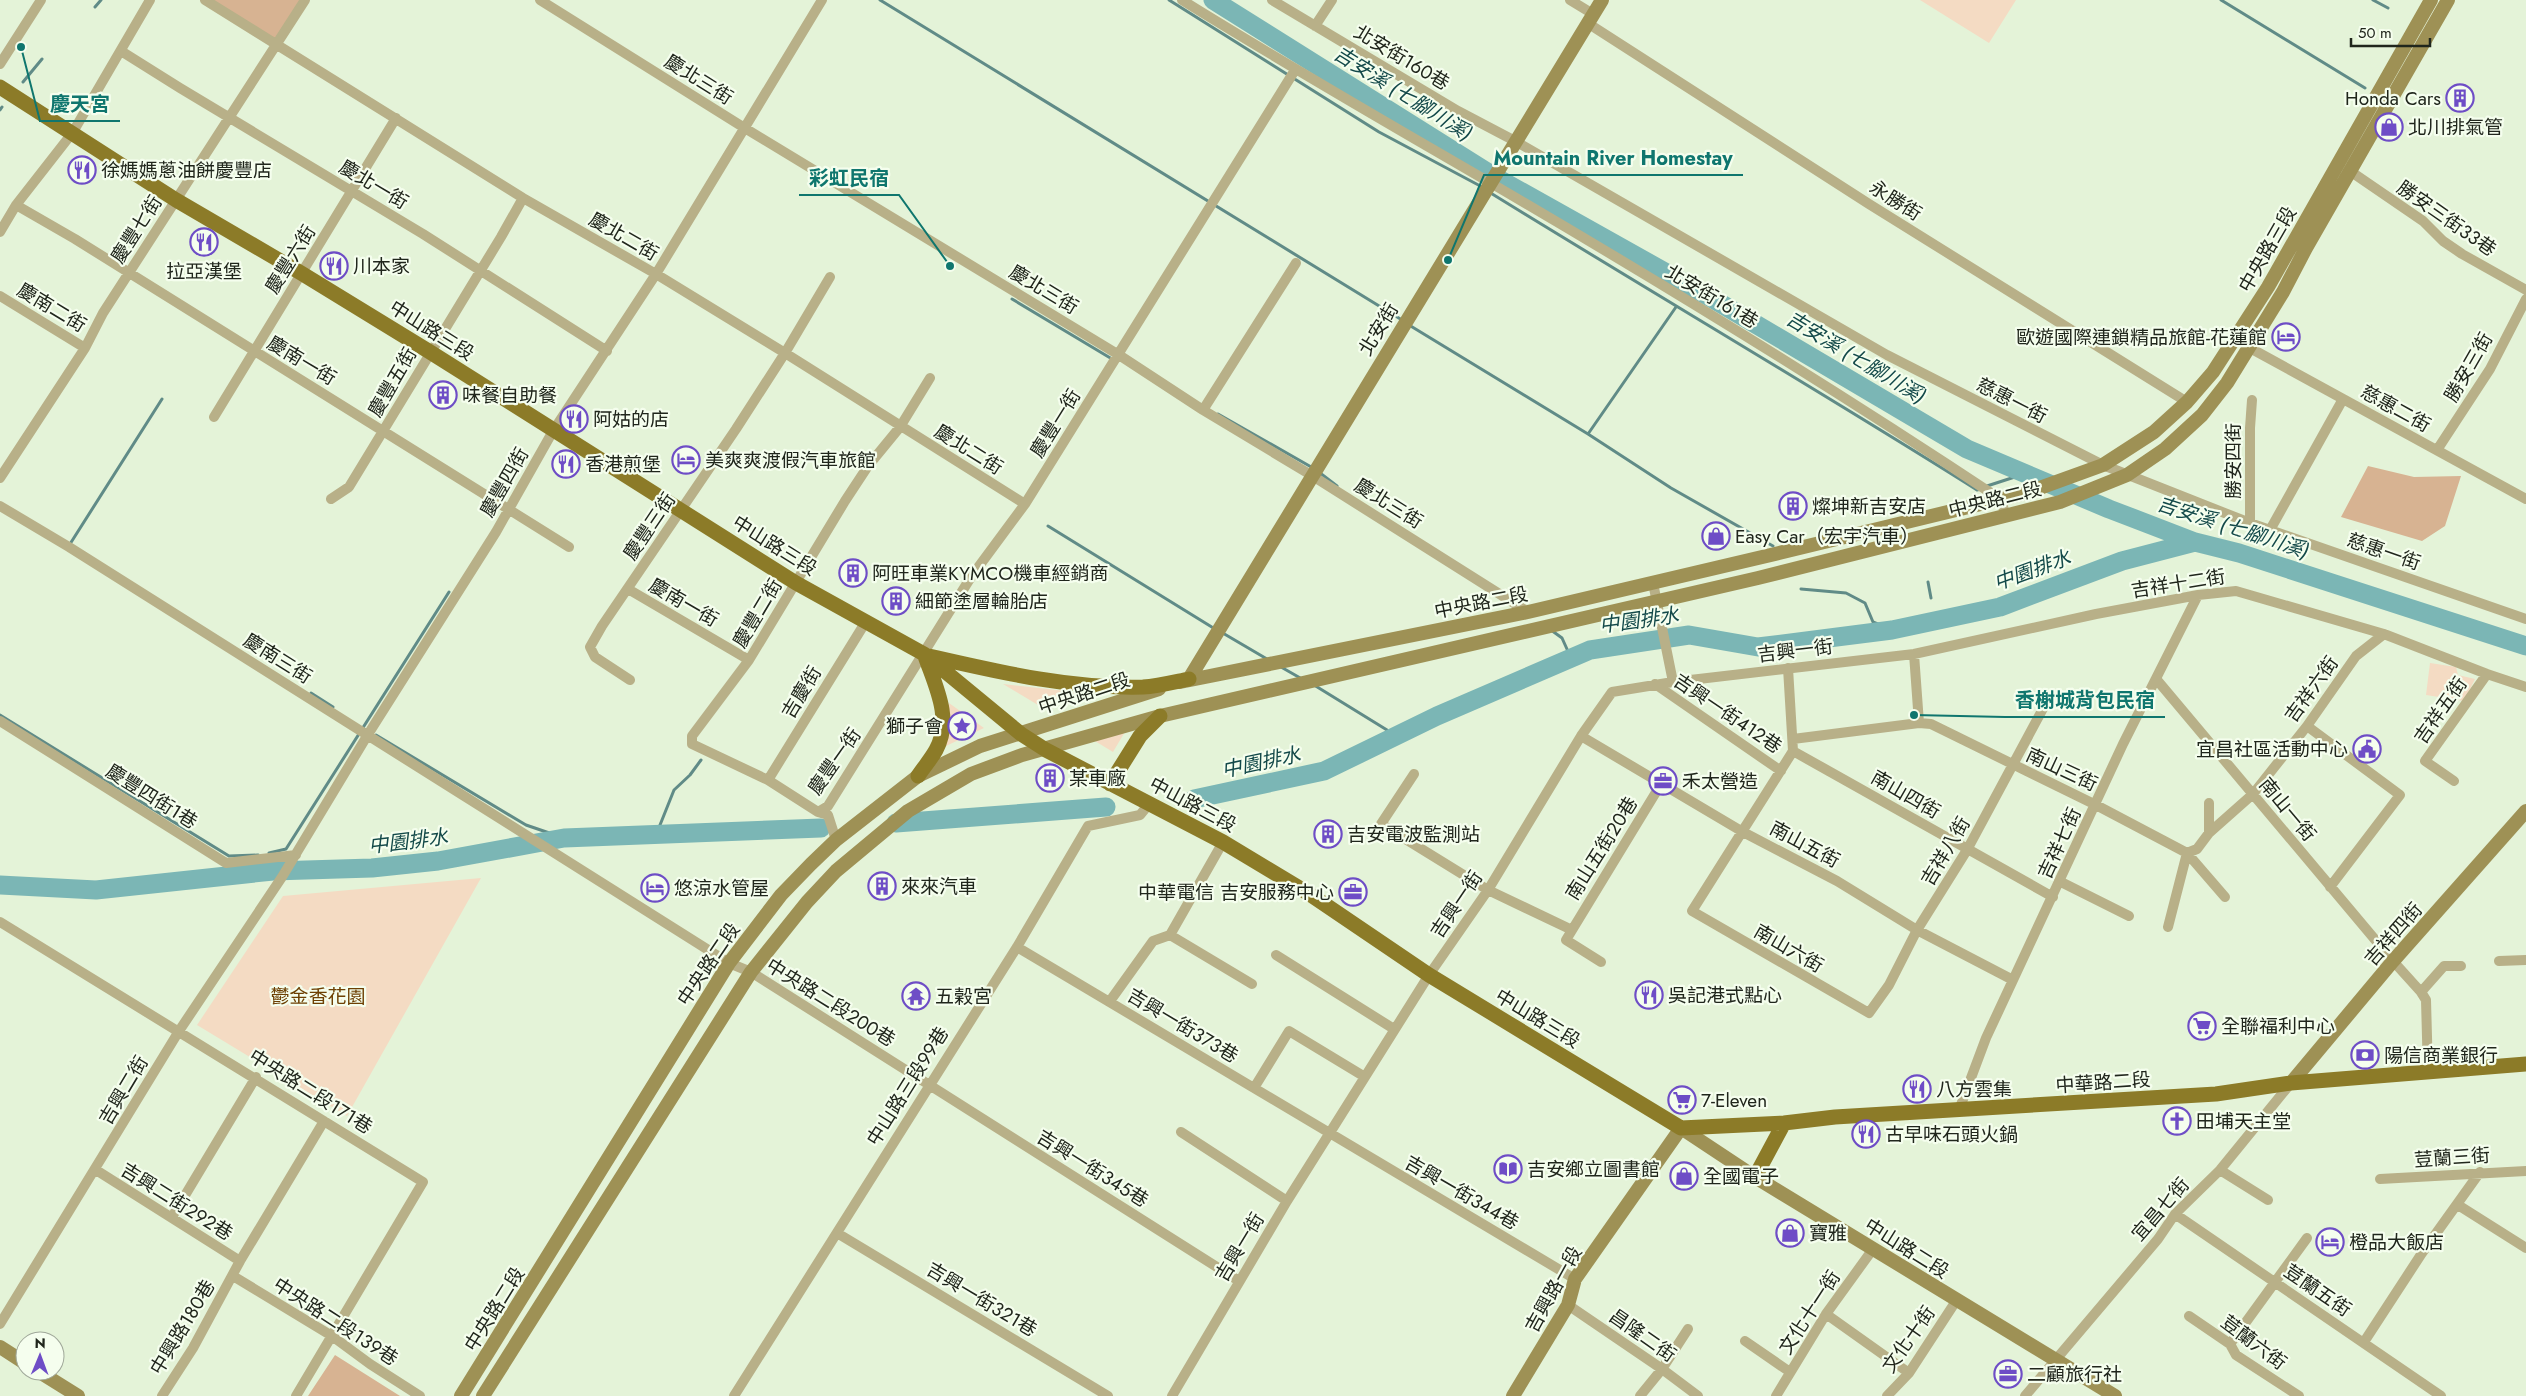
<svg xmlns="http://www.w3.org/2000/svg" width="2526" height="1396" viewBox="0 0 2526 1396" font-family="Jost,'Noto Sans TC',sans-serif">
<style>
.green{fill:#f4dbc3}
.forest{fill:#d7b392}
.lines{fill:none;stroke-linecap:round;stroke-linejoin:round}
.stream{stroke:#608b87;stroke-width:3}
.river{stroke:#7bb6b5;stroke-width:19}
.street{stroke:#b8b088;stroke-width:10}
.secondary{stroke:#9e9155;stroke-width:14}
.primary{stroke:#8c7b28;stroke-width:15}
.labels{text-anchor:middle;stroke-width:4.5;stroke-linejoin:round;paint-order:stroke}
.street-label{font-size:19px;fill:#20261c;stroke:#f5feee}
.poi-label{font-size:19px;fill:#20261c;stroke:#f5feee;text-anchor:start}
.park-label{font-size:19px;fill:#6d4003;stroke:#f5feee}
.water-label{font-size:20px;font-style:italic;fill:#134949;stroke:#f5feee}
.leader{fill:none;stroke:#0f766e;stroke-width:2}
.callout-dot{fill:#0f766e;stroke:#f5feee;stroke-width:2}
.callout-label{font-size:20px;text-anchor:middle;font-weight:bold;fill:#0f766e;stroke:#f5feee;stroke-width:4.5;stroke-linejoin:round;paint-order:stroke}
</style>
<rect width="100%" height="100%" fill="#e4f3d8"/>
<path class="green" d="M1920,0H2016L1989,43Z
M2430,663L2456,667L2458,675L2475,679L2464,701L2426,695Z
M1003,684L1093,694L1043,708Z
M949,703L984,728L946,746Z
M1129,725L1113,752L1085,735Z
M481,878L347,1116L197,1025L283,896Z"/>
<path class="forest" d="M210,0H301L276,41Z
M2368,466L2414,477L2461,476L2445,526L2422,541L2341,517Z
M335,1355L400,1396H308Z"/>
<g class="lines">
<path class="stream" d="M880,0L1402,320
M1169,0L1379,132L1484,188
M2221,0L2365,88
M2373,0L2388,8
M95,7L101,0
M23,82L42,59
M0,110L2,107
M1489,192C1651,292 1815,388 1977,490L1981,489
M1012,299L1112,359
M1409,325L1588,434L1671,488L1773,546
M1218,414L1313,468
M1588,434L1676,307
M1320,473L1337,486
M1987,486L2024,474
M1048,526L1215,629
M70,544L162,399
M1928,582L1931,598
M1801,589L1846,593L1865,603L1873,622L1892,630
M1551,630L1562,638L1571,658
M1221,632L1267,659
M1281,667L1302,679
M1314,685L1387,730L1391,739
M311,693L333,707
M0,715L229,856L258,855
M376,735L526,825L564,838
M656,835L674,790L690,775L701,760
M269,853L286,849L449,592"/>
<path class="river" d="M1213,0L1495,177L1713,299L1967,449L2109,509L2195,542L2239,553L2526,646
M1194,799L1324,771L1437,716L1590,650L1689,635L1758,647L1892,630L2000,607L2122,561L2195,542
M896,823L1106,807
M0,885L96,890L273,871L372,868L438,861L564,838L821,828"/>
<path class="street" d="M205,0L523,198L656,274L785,353L1025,504
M540,0L743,127L1119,355L1203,410L1311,475L1528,612
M1182,0C1283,63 1386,122 1489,182C1662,283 1833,388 2000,499L2006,515
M1272,0L1458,111L1515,141L1887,355L2103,465L2250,523L2526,619
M1570,0L1593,14
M1589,24L1869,204L2187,402
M1315,26L1332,0
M121,51L180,88L423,234L607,351
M0,64L41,0
M2350,171L2423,221L2443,241L2462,254L2526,290
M16,205L75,239L569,547
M0,232L16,205L73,132L150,0
M0,296L85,348
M2250,348L2526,499
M1203,410L1296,263
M214,417L396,118
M2437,450L2490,369L2526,299
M0,478L85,348L103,313L305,0
M331,499L349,487L501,237L523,198
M0,506L69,547L729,963L751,972L1239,1281
M2250,523V428L2252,400
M2270,530L2343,399
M1653,583L1673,682
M628,589L749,660
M1914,654L1919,723
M1788,668L1793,751L1692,911L1869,1013L1889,985L1917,930L1967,850L2046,703
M630,680L595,657L590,647L602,626L736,429L785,353L830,277
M2157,680L2393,961L2421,992L2426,1000L2428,1074
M1655,684L1781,771
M0,721L226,863L296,855
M2307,726L2400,795L2330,887
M1581,736L1743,832L1837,881L1917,930L2013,980
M1793,739L1919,723L1931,724L2096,805L2187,853L2225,897
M1793,751L2053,897
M1414,774L1381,824L1488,890L1572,930
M768,780L865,623
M2454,781L2425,761L2487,674
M818,812L828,806L971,577L1025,504L1295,70
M2209,833V803
M836,840L828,815L818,812L768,780L692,744V736L749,660L845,501L868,466L900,427L930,378
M2187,853L2197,849L2209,833L2253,794L2307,726L2356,656L2384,634
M2059,881L2129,916
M0,922L423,1182L296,1396
M2168,927L2187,853
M1170,935L1223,842
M1170,935L1252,984
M1017,947L1575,1279
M1276,955L1394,1029
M2499,961L2526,960
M1601,962L1566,940L1661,784
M2421,992L2444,966H2461
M1110,1001L1153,941L1170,935
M1254,1088L1289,1031L1365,1077
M1959,1110L1986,1038L2123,744L2198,595
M1181,1132L1287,1201
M96,1170L240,1261
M2220,1170L2268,1200
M2380,1179L2526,1171
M2458,1205L2526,1248
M2175,1214L2441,1396
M172,1217L256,1077
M837,1233L1108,1396
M233,1276L332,1336L370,1364L420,1396
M1568,1305L1662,1369L1698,1396
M1826,1314L1909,1373
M2189,1316L2230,1344L2236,1355L2299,1396
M0,1324L179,1031L282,877L367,736L496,532L553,431L656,274L822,0
M1745,1341L1790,1372
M2364,1342L2422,1253L2480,1172
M2230,1344L2307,1238
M162,1396L193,1348L240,1261L324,1121
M734,1396L1017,947L1088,826L1140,815L1149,804
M1172,1396L1287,1201L1429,975L1488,890L1581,736L1612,692L1673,682L1914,654L2096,614L2198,595L2236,591L2384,634L2487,674L2526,687
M1640,1396L1662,1369L1688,1329
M1776,1396L1826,1314L1873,1249
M1887,1396L1909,1373L1956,1301
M2025,1396L2158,1239L2175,1214L2220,1170L2291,1083"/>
<path class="secondary" d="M1189,679L1602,0
M1180,682L1528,612L1779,553L2026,493L2103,465L2154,432L2187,402L2213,372L2268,287L2431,0
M2291,1083L2393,961L2526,811
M0,1347L25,1363
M38,1371L78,1396
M461,1396L729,963L781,895L811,864L836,840L918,776L980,746L1159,689
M483,1396L751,972L807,902L836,871L908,811L971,774L1022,755L1160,716L1758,578L2060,502L2127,475L2165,449L2202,415L2227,383L2283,292L2306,248L2448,0
M1513,1396L1568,1305L1575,1279L1681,1128L1755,1177L2115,1396"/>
<path class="primary" d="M0,87L176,200L301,273L430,352L796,583L924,654L1021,734L1046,750L1223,842L1311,895L1429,975L1681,1128L1784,1123L1835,1117L2216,1094L2291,1083L2526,1064
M929,656C999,672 1070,689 1143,687C1158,686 1174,682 1189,679
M918,776C924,767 931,759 936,750C953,719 935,685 925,656
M1110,784L1140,736L1160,716
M1755,1177L1784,1123"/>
</g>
<defs>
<g id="building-ring" transform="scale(1.4375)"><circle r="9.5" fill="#f5feee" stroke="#6e4dc6" stroke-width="1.5"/><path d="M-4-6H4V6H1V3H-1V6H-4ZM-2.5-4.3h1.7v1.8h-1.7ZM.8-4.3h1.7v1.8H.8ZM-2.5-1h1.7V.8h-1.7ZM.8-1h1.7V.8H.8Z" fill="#6e4dc6"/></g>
<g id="shop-ring" transform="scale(1.4375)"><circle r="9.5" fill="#f5feee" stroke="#6e4dc6" stroke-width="1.5"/><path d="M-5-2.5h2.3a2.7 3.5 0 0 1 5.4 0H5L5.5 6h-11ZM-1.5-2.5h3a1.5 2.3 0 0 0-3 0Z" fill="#6e4dc6"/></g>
<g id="restaurant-ring" transform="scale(1.4375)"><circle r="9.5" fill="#f5feee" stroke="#6e4dc6" stroke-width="1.5"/><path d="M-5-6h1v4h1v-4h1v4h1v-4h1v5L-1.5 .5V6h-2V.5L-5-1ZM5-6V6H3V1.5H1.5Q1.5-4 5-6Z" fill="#6e4dc6"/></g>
<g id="hotel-ring" transform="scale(1.4375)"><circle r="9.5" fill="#f5feee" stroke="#6e4dc6" stroke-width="1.5"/><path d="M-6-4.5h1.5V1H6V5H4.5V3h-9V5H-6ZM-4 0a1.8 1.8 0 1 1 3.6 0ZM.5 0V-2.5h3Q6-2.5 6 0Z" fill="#6e4dc6"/></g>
<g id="sight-ring" transform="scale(1.4375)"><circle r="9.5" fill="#f5feee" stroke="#6e4dc6" stroke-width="1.5"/><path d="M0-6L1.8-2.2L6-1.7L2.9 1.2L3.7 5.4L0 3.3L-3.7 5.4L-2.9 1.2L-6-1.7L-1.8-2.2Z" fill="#6e4dc6"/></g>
<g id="civic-ring" transform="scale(1.4375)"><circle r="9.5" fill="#f5feee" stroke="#6e4dc6" stroke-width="1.5"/><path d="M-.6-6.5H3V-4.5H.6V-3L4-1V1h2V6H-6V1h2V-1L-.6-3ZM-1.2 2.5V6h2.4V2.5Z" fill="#6e4dc6"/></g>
<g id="office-ring" transform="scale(1.4375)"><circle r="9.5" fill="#f5feee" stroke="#6e4dc6" stroke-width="1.5"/><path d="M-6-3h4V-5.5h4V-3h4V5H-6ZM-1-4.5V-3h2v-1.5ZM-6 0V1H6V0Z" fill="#6e4dc6"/></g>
<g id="temple-ring" transform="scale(1.4375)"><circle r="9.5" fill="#f5feee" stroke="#6e4dc6" stroke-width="1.5"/><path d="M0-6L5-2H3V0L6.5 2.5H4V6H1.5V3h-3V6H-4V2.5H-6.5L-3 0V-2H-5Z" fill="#6e4dc6"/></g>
<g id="supermarket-ring" transform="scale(1.4375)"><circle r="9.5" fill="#f5feee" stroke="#6e4dc6" stroke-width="1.5"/><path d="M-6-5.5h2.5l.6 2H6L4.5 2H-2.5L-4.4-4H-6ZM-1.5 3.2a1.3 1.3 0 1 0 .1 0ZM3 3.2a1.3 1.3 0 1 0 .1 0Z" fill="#6e4dc6"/></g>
<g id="bank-ring" transform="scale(1.4375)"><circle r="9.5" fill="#f5feee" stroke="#6e4dc6" stroke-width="1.5"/><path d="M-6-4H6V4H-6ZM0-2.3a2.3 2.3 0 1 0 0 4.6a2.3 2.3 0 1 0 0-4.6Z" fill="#6e4dc6"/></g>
<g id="church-ring" transform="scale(1.4375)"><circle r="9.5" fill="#f5feee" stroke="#6e4dc6" stroke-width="1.5"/><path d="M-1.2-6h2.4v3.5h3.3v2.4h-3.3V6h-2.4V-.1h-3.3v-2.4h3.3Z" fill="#6e4dc6"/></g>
<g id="library-ring" transform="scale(1.4375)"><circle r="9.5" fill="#f5feee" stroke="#6e4dc6" stroke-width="1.5"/><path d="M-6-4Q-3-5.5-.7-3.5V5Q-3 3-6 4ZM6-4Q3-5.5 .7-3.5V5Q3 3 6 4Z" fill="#6e4dc6"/></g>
</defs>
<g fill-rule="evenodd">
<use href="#building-ring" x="2460" y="98"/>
<use href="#shop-ring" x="2389" y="127"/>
<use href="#restaurant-ring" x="82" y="170"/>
<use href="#restaurant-ring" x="204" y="242"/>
<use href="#restaurant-ring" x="334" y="266"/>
<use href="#hotel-ring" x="2286" y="337"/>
<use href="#building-ring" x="443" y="395"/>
<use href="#restaurant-ring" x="574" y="419"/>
<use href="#hotel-ring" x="686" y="460"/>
<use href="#restaurant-ring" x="566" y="464"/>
<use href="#building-ring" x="1793" y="506"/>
<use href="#shop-ring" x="1716" y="536"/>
<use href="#building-ring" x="853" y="573"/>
<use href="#building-ring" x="896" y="601"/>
<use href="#sight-ring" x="962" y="726"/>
<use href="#civic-ring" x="2367" y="749"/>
<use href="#building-ring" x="1050" y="778"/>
<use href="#office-ring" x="1663" y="781"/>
<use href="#building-ring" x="1328" y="834"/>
<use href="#building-ring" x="882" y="886"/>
<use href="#hotel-ring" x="655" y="888"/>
<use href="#office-ring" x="1353" y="892"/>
<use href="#restaurant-ring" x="1649" y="995"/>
<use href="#temple-ring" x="916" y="996"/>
<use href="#supermarket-ring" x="2202" y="1026"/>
<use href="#bank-ring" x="2365" y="1055"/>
<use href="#restaurant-ring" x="1917" y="1089"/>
<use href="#supermarket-ring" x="1682" y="1100"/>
<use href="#church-ring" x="2177" y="1121"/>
<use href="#restaurant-ring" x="1866" y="1134"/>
<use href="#library-ring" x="1508" y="1169"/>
<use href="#shop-ring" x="1684" y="1176"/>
<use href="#shop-ring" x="1790" y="1233"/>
<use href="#hotel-ring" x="2330" y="1242"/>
<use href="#office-ring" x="2008" y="1374"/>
</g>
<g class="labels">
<g class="street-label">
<text transform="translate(1402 57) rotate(31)" y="7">北安街160巷</text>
<text transform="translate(699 79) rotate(32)" y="7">慶北三街</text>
<text transform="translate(374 184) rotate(31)" y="7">慶北一街</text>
<text transform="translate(1896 200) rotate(32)" y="7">永勝街</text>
<text transform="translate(2447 218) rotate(35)" y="7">勝安三街33巷</text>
<text transform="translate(136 229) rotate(-57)" y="7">慶豐七街</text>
<text transform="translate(624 236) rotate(30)" y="7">慶北二街</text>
<text transform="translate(2267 249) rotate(-60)" y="7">中央路三段</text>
<text transform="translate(290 259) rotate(-58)" y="7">慶豐六街</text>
<text transform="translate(1044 289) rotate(31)" y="7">慶北三街</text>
<text transform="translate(1712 296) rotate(31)" y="7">北安街161巷</text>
<text transform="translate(52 307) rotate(31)" y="7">慶南二街</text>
<text transform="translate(1378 329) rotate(-59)" y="7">北安街</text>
<text transform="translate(432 330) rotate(32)" y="7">中山路三段</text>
<text transform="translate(302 360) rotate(31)" y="7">慶南一街</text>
<text transform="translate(2468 367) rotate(-60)" y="7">勝安三街</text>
<text transform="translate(392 382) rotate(-60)" y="7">慶豐五街</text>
<text transform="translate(2012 400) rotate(27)" y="7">慈惠一街</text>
<text transform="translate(2396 408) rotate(29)" y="7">慈惠二街</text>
<text transform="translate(1055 423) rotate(-58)" y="7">慶豐一街</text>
<text transform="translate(969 449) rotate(32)" y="7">慶北二街</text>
<text transform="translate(2233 461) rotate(-90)" y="7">勝安四街</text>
<text transform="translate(504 482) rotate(-60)" y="7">慶豐四街</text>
<text transform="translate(1995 499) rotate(-14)" y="7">中央路二段</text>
<text transform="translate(1389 503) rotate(32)" y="7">慶北三街</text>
<text transform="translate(649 526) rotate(-56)" y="7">慶豐三街</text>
<text transform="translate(775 545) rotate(32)" y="7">中山路三段</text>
<text transform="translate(2384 551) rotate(19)" y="7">慈惠一街</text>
<text transform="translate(2178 583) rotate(-9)" y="7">吉祥十二街</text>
<text transform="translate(684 602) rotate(30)" y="7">慶南一街</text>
<text transform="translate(1481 602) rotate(-11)" y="7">中央路二段</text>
<text transform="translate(757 613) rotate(-59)" y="7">慶豐二街</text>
<text transform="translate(1795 650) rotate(-7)" y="7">吉興一街</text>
<text transform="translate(278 658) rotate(32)" y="7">慶南三街</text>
<text transform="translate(2311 689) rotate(-54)" y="7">吉祥六街</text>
<text transform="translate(801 692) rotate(-59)" y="7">吉慶街</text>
<text transform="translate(1084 693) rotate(-18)" y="7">中央路二段</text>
<text transform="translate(2440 710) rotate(-55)" y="7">吉祥五街</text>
<text transform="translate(1728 713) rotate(34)" y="7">吉興一街412巷</text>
<text transform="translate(834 761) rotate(-55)" y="7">慶豐一街</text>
<text transform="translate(2062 769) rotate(25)" y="7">南山三街</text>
<text transform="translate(1906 794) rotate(30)" y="7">南山四街</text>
<text transform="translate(152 796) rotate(32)" y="7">慶豐四街1巷</text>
<text transform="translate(1193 804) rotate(28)" y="7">中山路三段</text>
<text transform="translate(2288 809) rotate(50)" y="7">南山一街</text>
<text transform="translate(2059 843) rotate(-65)" y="7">吉祥七街</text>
<text transform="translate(1805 844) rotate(28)" y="7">南山五街</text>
<text transform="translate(1601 848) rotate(-58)" y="7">南山五街20巷</text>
<text transform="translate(1945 851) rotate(-59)" y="7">吉祥八街</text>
<text transform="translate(1456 904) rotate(-56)" y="7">吉興一街</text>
<text transform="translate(2393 934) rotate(-49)" y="7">吉祥四街</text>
<text transform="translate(1789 948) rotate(30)" y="7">南山六街</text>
<text transform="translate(708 964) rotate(-56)" y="7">中央路二段</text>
<text transform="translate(831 1002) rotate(32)" y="7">中央路二段200巷</text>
<text transform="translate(1538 1018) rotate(31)" y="7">中山路三段</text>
<text transform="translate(1183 1025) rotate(31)" y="7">吉興一街373巷</text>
<text transform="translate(2103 1082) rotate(-4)" y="7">中華路二段</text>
<text transform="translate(907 1086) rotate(-58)" y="7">中山路三段99巷</text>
<text transform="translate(123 1090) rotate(-59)" y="7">吉興二街</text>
<text transform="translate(311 1091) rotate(32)" y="7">中央路二段171巷</text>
<text transform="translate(2452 1157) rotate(-4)" y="7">荳蘭三街</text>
<text transform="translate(1093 1168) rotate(32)" y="7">吉興一街345巷</text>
<text transform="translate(1462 1192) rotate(30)" y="7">吉興一街344巷</text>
<text transform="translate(177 1201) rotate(32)" y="7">吉興二街292巷</text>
<text transform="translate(2160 1209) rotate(-49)" y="7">宜昌七街</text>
<text transform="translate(1239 1247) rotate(-59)" y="7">吉興一街</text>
<text transform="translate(1907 1248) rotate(32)" y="7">中山路二段</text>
<text transform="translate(1553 1289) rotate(-61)" y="7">吉興路一段</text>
<text transform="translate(2318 1290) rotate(34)" y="7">荳蘭五街</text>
<text transform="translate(982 1299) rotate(31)" y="7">吉興一街321巷</text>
<text transform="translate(494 1309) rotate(-58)" y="7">中央路二段</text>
<text transform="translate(1809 1312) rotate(-57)" y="7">文化十一街</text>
<text transform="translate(336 1321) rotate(33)" y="7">中央路二段139巷</text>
<text transform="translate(182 1327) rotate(-59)" y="7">中興路180巷</text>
<text transform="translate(1643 1335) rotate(35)" y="7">昌隆二街</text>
<text transform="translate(1908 1339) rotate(-55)" y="7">文化十街</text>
<text transform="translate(2254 1342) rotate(37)" y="7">荳蘭六街</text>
</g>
<g class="poi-label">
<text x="2441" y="105" text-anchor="end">Honda Cars</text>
<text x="2408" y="134">北川排氣管</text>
<text x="101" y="177">徐媽媽蔥油餅慶豐店</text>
<text x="353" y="273">川本家</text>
<text x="204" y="278" text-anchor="middle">拉亞漢堡</text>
<text x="2267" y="344" text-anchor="end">歐遊國際連鎖精品旅館-花蓮館</text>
<text x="462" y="402">味餐自助餐</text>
<text x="593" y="426">阿姑的店</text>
<text x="705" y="467">美爽爽渡假汽車旅館</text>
<text x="585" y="471">香港煎堡</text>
<text x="1812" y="513">燦坤新吉安店</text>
<text x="1735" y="543">Easy Car（宏宇汽車）</text>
<text x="872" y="580">阿旺車業KYMCO機車經銷商</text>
<text x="915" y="608">細節塗層輪胎店</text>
<text x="943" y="733" text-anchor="end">獅子會</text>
<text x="2348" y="756" text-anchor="end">宜昌社區活動中心</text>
<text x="1069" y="785">某車廠</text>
<text x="1682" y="788">禾太營造</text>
<text x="1347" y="841">吉安電波監測站</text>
<text x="901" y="893">來來汽車</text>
<text x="674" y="895">悠涼水管屋</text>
<text x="1334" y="899" text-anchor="end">中華電信 吉安服務中心</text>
<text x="1668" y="1002">吳記港式點心</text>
<text x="935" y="1003">五榖宮</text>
<text x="2221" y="1033">全聯福利中心</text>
<text x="2384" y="1062">陽信商業銀行</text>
<text x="1936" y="1096">八方雲集</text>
<text x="1701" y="1107">7-Eleven</text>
<text x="2196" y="1128">田埔天主堂</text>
<text x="1885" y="1141">古早味石頭火鍋</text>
<text x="1527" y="1176">吉安鄉立圖書館</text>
<text x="1703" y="1183">全國電子</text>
<text x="1809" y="1240">寶雅</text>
<text x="2349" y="1249">橙品大飯店</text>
<text x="2027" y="1381">二顧旅行社</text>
</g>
<g class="park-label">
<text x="318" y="1003">鬱金香花園</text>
</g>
<g class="water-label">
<text transform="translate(1403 93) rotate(32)" y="7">吉安溪 (七腳川溪)</text>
<text transform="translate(1856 357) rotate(31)" y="7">吉安溪 (七腳川溪)</text>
<text transform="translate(2233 527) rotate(18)" y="7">吉安溪 (七腳川溪)</text>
<text transform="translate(2032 570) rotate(-20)" y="7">中園排水</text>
<text transform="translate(1639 620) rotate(-8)" y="7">中園排水</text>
<text transform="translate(1261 762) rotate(-12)" y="7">中園排水</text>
<text transform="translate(408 841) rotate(-7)" y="7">中園排水</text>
</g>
</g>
<path class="leader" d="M21 47L40 121H120M1448 260L1484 175H1743M950 266L899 195H799M1914 715L2005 717H2165"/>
<g class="callout-dot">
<circle cx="21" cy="47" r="5"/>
<circle cx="1448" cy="260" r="5"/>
<circle cx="950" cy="266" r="5"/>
<circle cx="1914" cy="715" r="5"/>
</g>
<g class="callout-label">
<text x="80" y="111">慶天宮</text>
<text x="1613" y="165">Mountain River Homestay</text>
<text x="849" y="185">彩虹民宿</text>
<text x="2085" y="707">香榭城背包民宿</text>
</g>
<g transform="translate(40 1356) rotate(1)"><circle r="24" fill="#f5feee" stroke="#a0a89a"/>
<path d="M0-4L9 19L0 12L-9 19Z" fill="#6e4dc6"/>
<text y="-8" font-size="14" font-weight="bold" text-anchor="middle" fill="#20261c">N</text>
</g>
<path d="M2351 38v8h79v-8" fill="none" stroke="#20261c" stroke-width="2.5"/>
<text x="2358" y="38" font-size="15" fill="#20261c" stroke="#f5feee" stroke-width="4" paint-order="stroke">50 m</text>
</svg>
